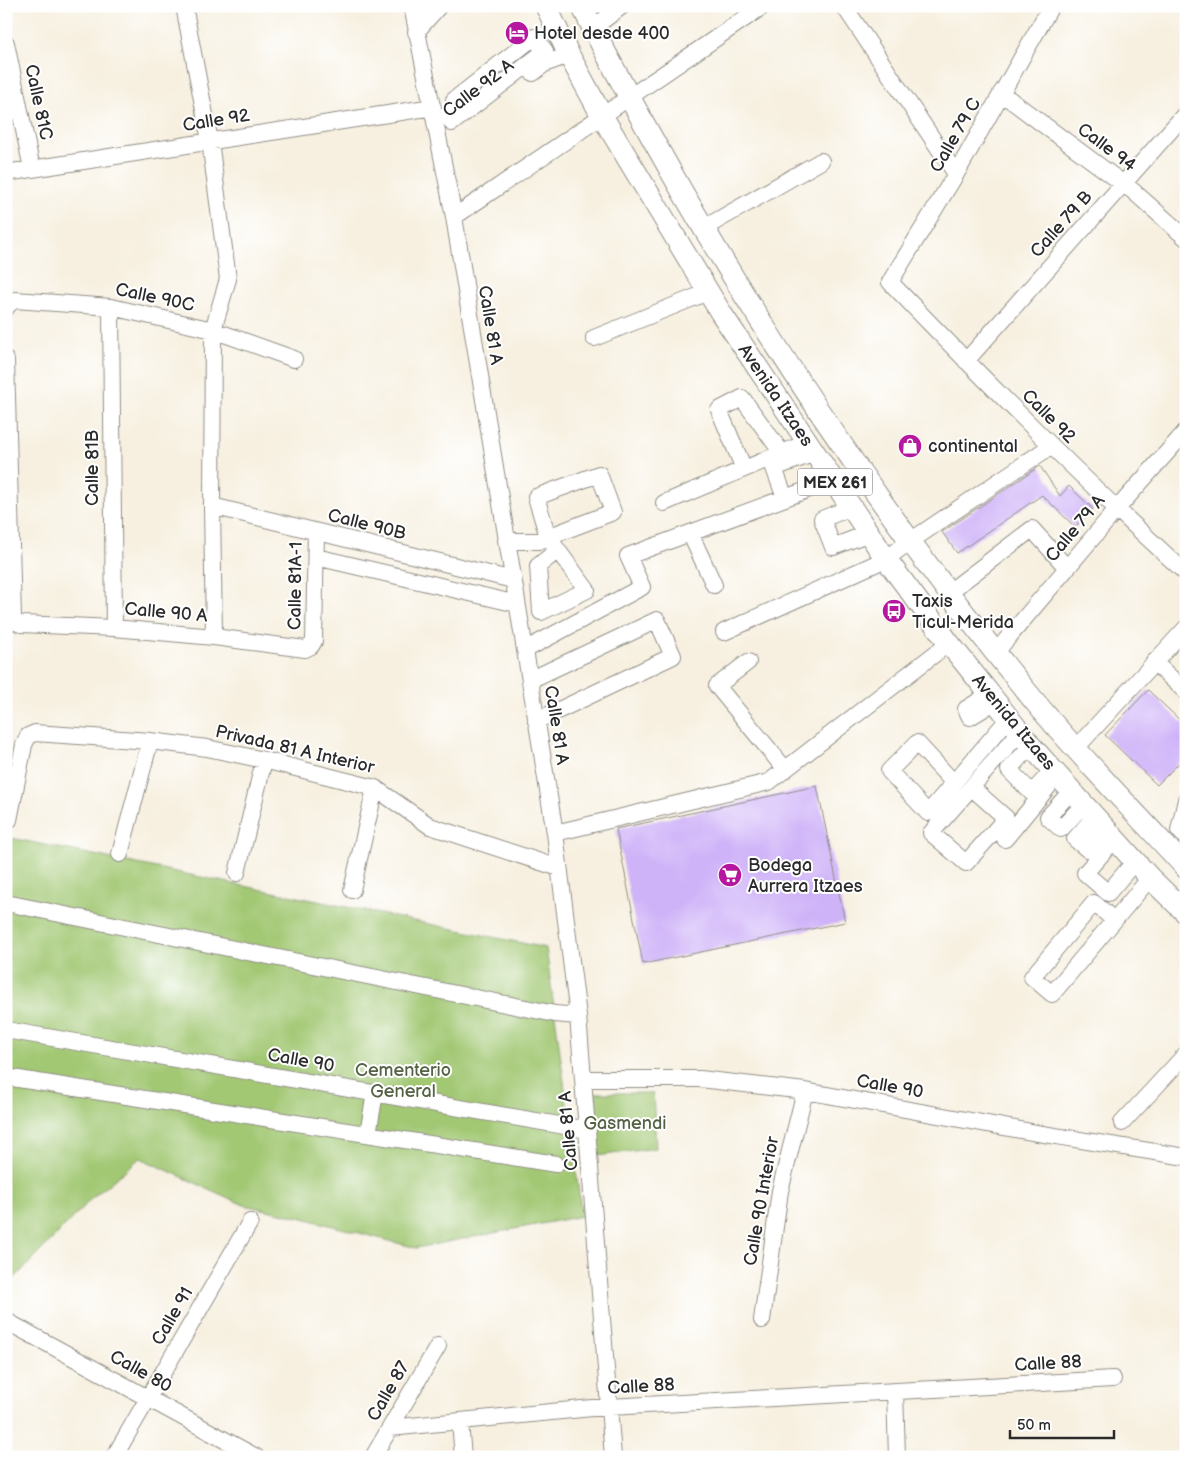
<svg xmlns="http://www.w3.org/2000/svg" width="1192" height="1463" viewBox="0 0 1192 1463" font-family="'Balsamiq Sans',sans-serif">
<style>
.green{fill:#a2c873;stroke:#667a4f}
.building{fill:#cfb3f8}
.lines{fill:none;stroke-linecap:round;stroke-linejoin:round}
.minor-casing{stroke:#918e86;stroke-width:18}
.major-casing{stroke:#918e86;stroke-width:23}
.minor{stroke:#fff;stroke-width:16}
.major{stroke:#fff;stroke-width:21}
.labels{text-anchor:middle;stroke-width:4;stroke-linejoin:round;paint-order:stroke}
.shield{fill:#fff;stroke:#6b6b6b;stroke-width:1}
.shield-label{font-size:16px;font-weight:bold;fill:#2b2b2b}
.poi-label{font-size:18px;fill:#2b2b2b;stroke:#fff;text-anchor:start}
.street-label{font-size:18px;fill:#2b2b2b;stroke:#fff}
.park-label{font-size:18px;fill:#556244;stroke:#fff}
</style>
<rect width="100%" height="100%" fill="#fff"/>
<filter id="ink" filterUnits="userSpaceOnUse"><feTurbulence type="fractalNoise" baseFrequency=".02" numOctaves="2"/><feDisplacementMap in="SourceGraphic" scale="10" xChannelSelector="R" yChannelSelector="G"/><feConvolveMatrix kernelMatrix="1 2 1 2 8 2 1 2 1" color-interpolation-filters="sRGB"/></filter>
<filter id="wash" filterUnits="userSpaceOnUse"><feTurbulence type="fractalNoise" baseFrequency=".0096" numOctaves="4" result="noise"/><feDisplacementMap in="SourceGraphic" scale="20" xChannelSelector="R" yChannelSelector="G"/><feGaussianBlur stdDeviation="1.12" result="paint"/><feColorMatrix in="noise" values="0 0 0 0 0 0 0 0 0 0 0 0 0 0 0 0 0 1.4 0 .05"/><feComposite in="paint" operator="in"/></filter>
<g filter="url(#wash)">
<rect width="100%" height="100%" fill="#f7f0e0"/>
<path class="green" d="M6,837L546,948L582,1216L416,1248L303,1218L244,1205L140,1158L92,1198L6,1287Z
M594,1093H653L656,1148L597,1156Z"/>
<g id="blocks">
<path class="building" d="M1040,466L1060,496L1069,486L1093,509L1075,527L1042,495L957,553L942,532Z
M1148,690L1186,726V756L1157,785L1105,735Z
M817,786L845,922L643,964L616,829Z"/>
</g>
</g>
<g filter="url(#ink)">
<use href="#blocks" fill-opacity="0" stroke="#918e86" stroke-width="1"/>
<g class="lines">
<g class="minor-casing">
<path id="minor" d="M184,6L210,141L228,279L213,330L212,506L214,637
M412,6L454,217L555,833L578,1016L613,1457
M844,6L956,174
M1051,6L956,174L890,282C986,382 1083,480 1186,573
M593,28L622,6
M416,32L439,6
M534,37L545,51L452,123L448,113L458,105L454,100Z
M6,43L32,169
M533,73L544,64L569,55
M1001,93L1133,191L1186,238
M6,173L433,107
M454,217L763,6
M704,228L821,161
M111,307L114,628
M6,308L9,304L15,300L111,307L213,330L294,359
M594,338L708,292
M6,360L13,618L16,622L21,624L114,628L214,637L305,649L311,646L314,641L316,532
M966,361L1186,113
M815,453L774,468L785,498L834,480
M744,469L719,410L742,398L782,453
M664,503L808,442
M212,506L513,580
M852,507L822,519L833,547L869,533
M690,533L714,585
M506,541H539L548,537L613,512L599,474L536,497L548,537L587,590L541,612L538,566L558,550
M316,557L517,604
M949,592L1032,529L1067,568
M724,632L886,559L909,542L1051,446
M525,650L642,587L628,556L785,498
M996,652L1116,510L1186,431
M748,662L717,686L785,769
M1154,662L1186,692
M530,680L657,620L673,656L536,721
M990,694L966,709L970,717L996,701
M1031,746L1009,770L1032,793L1053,770
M1076,748L1186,628
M954,783L917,743L889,771L928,813L1009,718
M972,788L1006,818L966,863L931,833L1020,732
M1072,790L1048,817L1061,829L1084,804
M1186,800L1179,830L1186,837
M1095,816L1075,839L1087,849L1105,828
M9,820L24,745L28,736L35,733L150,741L207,748L264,760L375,788L430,826L559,868
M555,833L769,782L949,643
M1005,839L1048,787
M1115,839L1085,873L1108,893L1135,861
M120,854L150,741
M237,873L264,760
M352,890L375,788
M6,903L555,1014L578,1016
M1114,920L1094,903L1032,977L1052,994L1150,878
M6,1030L588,1130
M6,1077L556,1164
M584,1079H700L805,1091L1037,1133L1186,1157
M1122,1123L1186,1054
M368,1134L375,1093
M762,1320L780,1191L805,1091
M6,1321L256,1457
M895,1391L897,1457
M460,1422L463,1457
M390,1428L592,1408L1113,1379
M114,1457L250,1222
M373,1457L438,1346"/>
</g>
<g class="major-casing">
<path id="major" d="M546,6L569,55L602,116L721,313L886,559L949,643L1031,746L1150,878L1186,913
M582,6C613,70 648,131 683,193C787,372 904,543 1036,703C1083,760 1136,813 1186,868"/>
</g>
<use href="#minor" class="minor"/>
<use href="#major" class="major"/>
</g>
</g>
<defs>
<g id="hotel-disc" transform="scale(1.25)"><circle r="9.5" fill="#b5179e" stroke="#fff"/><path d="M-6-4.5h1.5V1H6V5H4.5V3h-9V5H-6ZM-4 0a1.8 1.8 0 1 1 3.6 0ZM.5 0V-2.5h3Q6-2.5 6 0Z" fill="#fff"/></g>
<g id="shop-disc" transform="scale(1.25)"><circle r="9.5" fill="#b5179e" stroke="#fff"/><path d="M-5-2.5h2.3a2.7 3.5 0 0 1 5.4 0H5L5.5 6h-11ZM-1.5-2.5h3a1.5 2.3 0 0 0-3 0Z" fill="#fff"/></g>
<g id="bus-disc" transform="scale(1.25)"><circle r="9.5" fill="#b5179e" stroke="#fff"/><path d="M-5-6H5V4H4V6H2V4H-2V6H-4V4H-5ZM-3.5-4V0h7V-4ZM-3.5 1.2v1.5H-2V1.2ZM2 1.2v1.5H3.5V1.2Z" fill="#fff"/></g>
<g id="supermarket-disc" transform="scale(1.25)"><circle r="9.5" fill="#b5179e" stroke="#fff"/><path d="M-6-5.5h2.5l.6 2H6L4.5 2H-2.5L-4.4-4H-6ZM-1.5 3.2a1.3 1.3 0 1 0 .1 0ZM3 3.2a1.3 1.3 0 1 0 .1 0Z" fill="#fff"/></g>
</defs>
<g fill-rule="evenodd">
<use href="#hotel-disc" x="517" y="33"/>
<use href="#shop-disc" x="910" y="446"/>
<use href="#bus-disc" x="894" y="611"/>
<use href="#supermarket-disc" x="730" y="875"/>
</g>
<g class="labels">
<rect class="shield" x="797.5" y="468.5" width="75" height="27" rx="4"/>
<g class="shield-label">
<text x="835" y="488">MEX 261</text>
</g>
<g class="poi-label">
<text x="534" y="39">Hotel desde 400</text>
<text x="928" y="452">continental</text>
<text x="912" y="607">Taxis<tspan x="912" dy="21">Ticul-Merida</tspan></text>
<text x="748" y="871">Bodega<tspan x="748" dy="21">Aurrera Itzaes</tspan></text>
</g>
<g class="street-label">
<text transform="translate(478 88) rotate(-37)" y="6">Calle 92 A</text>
<text transform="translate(39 102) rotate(78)" y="6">Calle 81C</text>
<text transform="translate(216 120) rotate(-9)" y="6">Calle 92</text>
<text transform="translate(955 135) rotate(-60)" y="6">Calle 79 C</text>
<text transform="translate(1107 147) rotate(37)" y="6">Calle 94</text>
<text transform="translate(1061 224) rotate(-48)" y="6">Calle 79 B</text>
<text transform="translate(155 297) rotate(12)" y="6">Calle 90C</text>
<text transform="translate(491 325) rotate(81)" y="6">Calle 81 A</text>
<text transform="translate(776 395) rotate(56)" y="6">Avenida Itzaes</text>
<text transform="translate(1049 416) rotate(45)" y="6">Calle 92</text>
<text transform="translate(92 468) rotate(-90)" y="6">Calle 81B</text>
<text transform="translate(367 524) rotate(14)" y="6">Calle 90B</text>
<text transform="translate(1075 528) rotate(-50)" y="6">Calle 79 A</text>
<text transform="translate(295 586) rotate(-89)" y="6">Calle 81A-1</text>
<text transform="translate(166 612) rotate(5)" y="6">Calle 90 A</text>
<text transform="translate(1014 722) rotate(50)" y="6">Avenida Itzaes</text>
<text transform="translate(557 725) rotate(81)" y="6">Calle 81 A</text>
<text transform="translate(295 749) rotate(13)" y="6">Privada 81 A Interior</text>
<text transform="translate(301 1060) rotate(10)" y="6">Calle 90</text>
<text transform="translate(890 1086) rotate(10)" y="6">Calle 90</text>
<text transform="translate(568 1131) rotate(-95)" y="6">Calle 81 A</text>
<text transform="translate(761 1201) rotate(-80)" y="6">Calle 90 Interior</text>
<text transform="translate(172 1316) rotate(-60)" y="6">Calle 91</text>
<text transform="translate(1048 1363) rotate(-3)" y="6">Calle 88</text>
<text transform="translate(141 1371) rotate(29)" y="6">Calle 80</text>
<text transform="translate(641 1386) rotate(-3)" y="6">Calle 88</text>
<text transform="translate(388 1391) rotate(-60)" y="6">Calle 87</text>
</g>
<g class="park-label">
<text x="403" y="1076">Cementerio<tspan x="403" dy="21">General</tspan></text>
<text x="625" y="1129">Gasmendi</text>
</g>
</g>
<rect width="1192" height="1463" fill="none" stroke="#fff" stroke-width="25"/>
<path d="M1010 1430v8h104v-8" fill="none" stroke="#2b2b2b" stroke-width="2.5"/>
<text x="1017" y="1430" font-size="15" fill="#2b2b2b" stroke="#ffffff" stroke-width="4" paint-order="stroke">50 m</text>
</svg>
